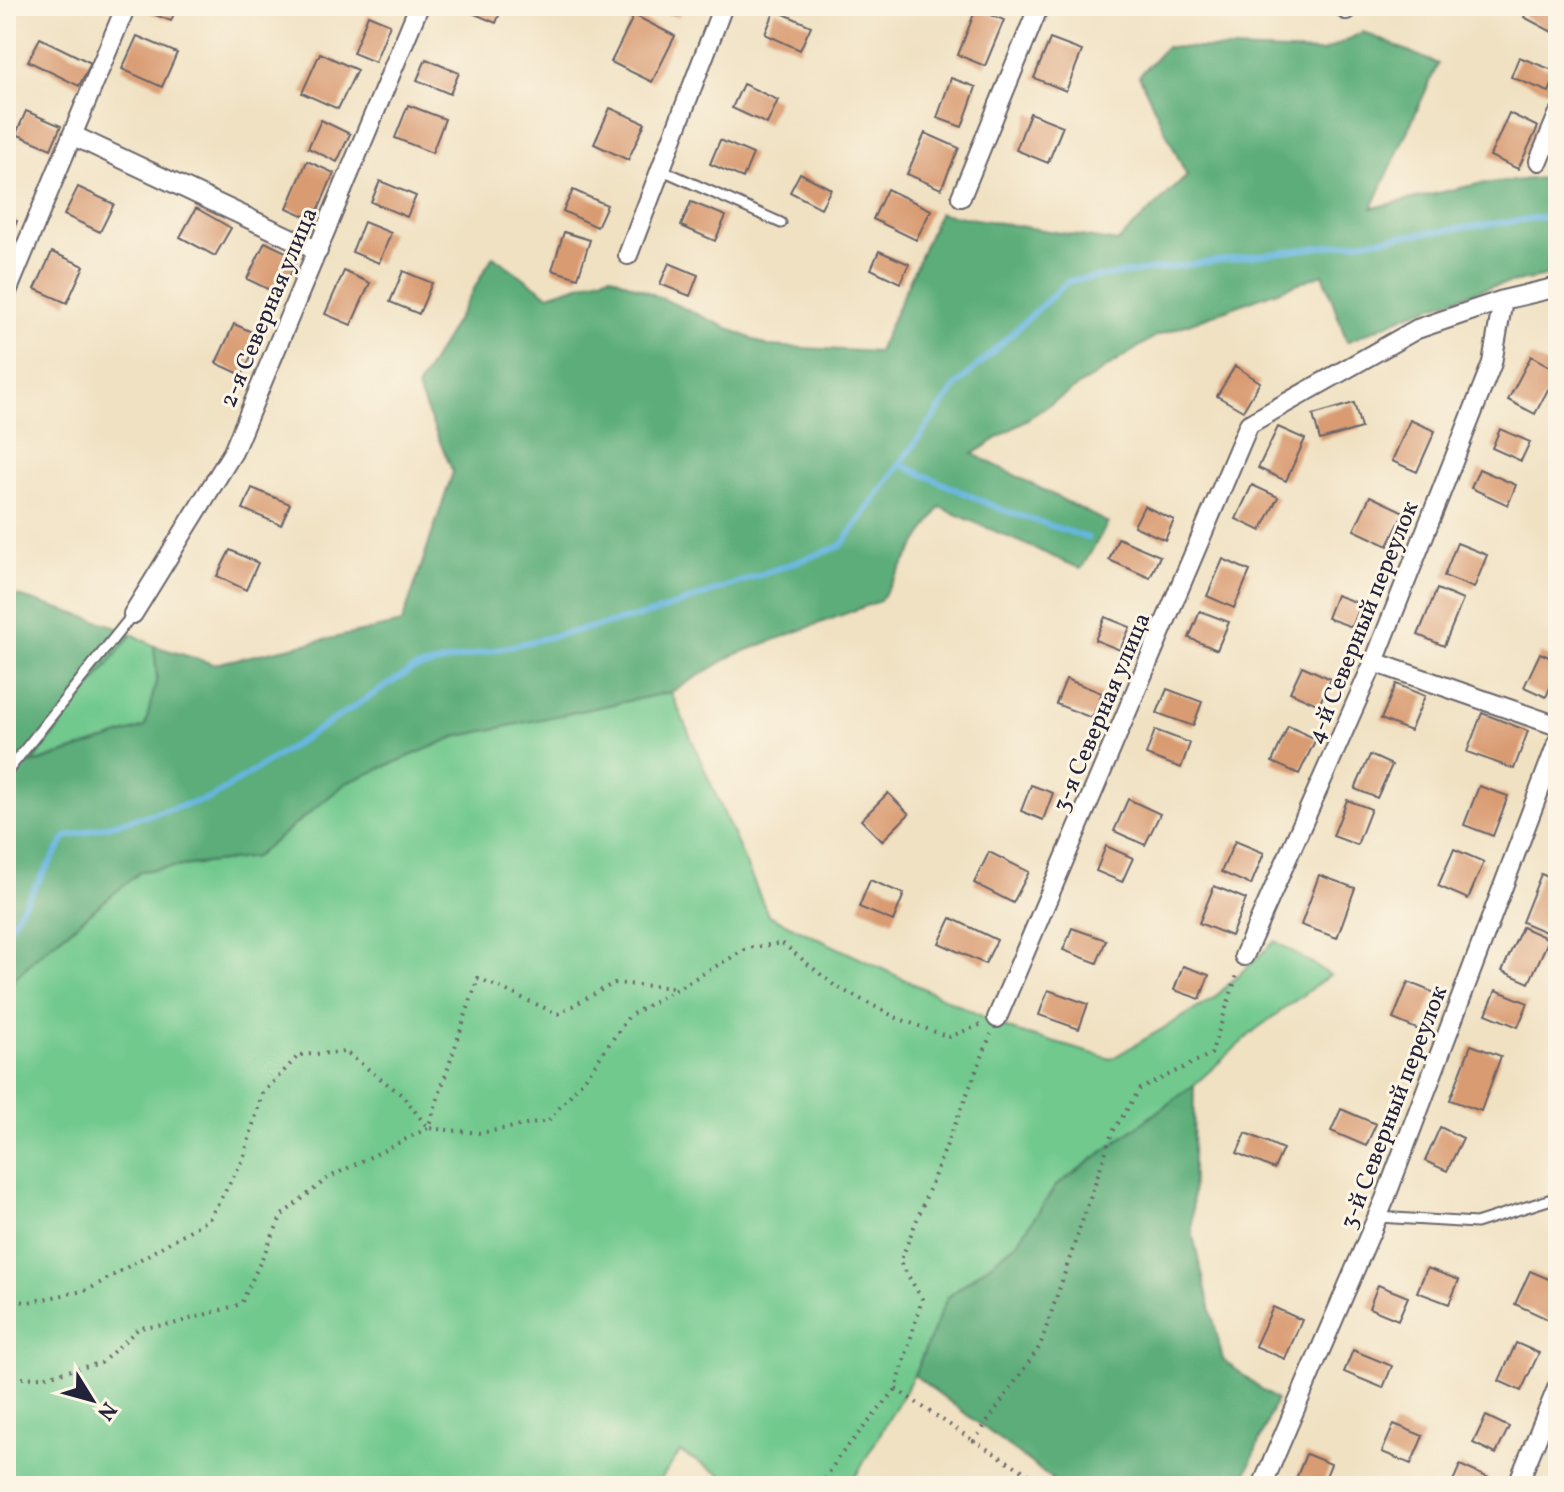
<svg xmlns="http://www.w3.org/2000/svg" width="1564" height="1492" viewBox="0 0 1564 1492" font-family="Vollkorn,serif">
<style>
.green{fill:#71c98e;stroke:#4a7664;stroke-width:2}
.forest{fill:#5cad79;stroke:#3f685a;stroke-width:2}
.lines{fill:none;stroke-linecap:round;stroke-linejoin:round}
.stream{stroke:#67b6e1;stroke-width:6}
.building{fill:#d99b72}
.lane-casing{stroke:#6a656a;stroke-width:13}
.street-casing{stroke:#6a656a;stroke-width:22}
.path{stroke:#6a656a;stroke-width:4;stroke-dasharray:2 6;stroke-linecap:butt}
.lane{stroke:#fff;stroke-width:9}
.street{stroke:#fff;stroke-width:18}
.labels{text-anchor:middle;stroke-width:6;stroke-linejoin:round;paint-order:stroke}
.street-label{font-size:24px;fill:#22223b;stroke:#fcf5e5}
</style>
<rect width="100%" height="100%" fill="#fcf5e5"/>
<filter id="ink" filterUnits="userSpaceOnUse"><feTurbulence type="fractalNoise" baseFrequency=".0125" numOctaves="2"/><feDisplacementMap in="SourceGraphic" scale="16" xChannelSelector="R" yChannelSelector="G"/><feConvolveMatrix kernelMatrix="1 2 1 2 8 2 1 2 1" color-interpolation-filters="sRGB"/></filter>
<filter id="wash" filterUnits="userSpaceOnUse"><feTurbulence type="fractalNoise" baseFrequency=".006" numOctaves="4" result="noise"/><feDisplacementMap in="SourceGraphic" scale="32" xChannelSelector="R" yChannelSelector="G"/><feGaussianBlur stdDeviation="1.8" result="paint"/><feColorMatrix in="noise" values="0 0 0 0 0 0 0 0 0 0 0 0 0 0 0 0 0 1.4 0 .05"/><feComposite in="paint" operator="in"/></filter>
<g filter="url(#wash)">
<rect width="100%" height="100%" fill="#f0e1c2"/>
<path class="green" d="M132,634L154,646L157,678L145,727L29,764Z
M671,692L768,915L1011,1030L1111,1059L1213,999L1275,941L1330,975L1255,1030L1194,1085L1056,1186L1018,1242L947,1298L914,1375L850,1486H742L680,1452L656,1486H6V988L34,959L141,871L255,857L346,783L455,737Z"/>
<path class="forest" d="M1363,32L1438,64L1372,208L1478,184L1555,177L1558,170V274L1489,287L1410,314L1347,342L1323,274L1156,336L973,454L1108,523L1081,569L940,507L880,601L734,655L671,692L455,737L346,783L255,857L141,871L34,959L6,988V592L111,625L132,634L31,764L145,727L157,678L154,646L214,664L402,623L453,472L417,388L493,256L548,295L610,275L768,346L878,352L939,213L1117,242L1187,176L1139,76L1166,47L1322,52Z
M1194,1085L1192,1232L1223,1360L1276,1400L1241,1486H1050L1051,1478L914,1375L947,1298L1018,1242L1056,1186Z"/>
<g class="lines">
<path class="stream" d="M899,464L1000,509L1088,538
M6,933L66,837L211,798L413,669L653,613L841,546L957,385L1068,281L1551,216L1558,210"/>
</g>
<g id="blocks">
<path class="building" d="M144,6H177L171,21L142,10Z
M456,6H503L496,23Z
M651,6H682L678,17Z
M1530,6H1558V21L1552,32L1524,17Z
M976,9L1004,20L985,66L958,55Z
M775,10L811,26L800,50L765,34Z
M368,15L390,24L375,62L353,53Z
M634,15L675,36L652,82L611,62Z
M137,36L177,53L162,87L122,69Z
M40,38L91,63L79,86L28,61Z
M1050,39L1082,51L1066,91L1034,78Z
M320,53L357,70L338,109L302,93Z
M1519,57L1558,72L1549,92L1511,77Z
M426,59L459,73L450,94L417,80Z
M951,78L976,87L962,127L937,118Z
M743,84L778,100L767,124L732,108Z
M408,105L445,119L432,153L395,138Z
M610,108L645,123L628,160L594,144Z
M26,111L61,126L51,149L16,134Z
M1030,113L1063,126L1048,163L1016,150Z
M1509,113L1538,127L1518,169L1490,156Z
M321,120L350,134L337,162L308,148Z
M925,133L959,148L941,189L907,174Z
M720,140L753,154L743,178L710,164Z
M307,161L334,173L314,220L287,208Z
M800,173L831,189L821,208L790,192Z
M380,181L416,196L407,217L371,202Z
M78,187L114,204L100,232L64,215Z
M887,189L931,210L916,240L873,219Z
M573,190L607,205L597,227L563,211Z
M691,202L726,216L715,241L681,226Z
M196,208L231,228L215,256L180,237Z
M6,217L17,221L6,247Z
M364,222L391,233L379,263L352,252Z
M564,232L590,240L578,278L552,270Z
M265,242L298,258L280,295L247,279Z
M879,251L909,264L900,283L871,269Z
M52,252L84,266L67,303L35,289Z
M669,263L698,275L690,296L660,284Z
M344,271L370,283L351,325L325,314Z
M403,271L432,283L419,314L390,302Z
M234,324L261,336L242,375L216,363Z
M1531,356L1558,371L1535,414L1508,400Z
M1235,366L1260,382L1243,411L1217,396Z
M1354,403L1361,428L1320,440L1313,415Z
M1410,420L1435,431L1417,472L1392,461Z
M1278,427L1305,439L1286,481L1258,468Z
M1500,429L1530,442L1521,461L1492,448Z
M1479,469L1516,485L1508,505L1471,488Z
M1252,485L1278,497L1261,531L1236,519Z
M252,488L290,504L281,525L243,509Z
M1370,496L1404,512L1388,546L1354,530Z
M1144,506L1174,520L1165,540L1134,526Z
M1118,538L1160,556L1150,578L1109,560Z
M1457,543L1487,555L1474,588L1444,576Z
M230,550L258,563L246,590L217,576Z
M1223,559L1250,571L1234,608L1207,596Z
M1437,589L1463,600L1444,646L1418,635Z
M1336,595L1361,604L1352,627L1327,618Z
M1200,611L1229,622L1217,650L1189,638Z
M1105,617L1130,627L1120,650L1095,640Z
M1540,653L1558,661V670L1546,697L1524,687Z
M1302,666L1331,679L1319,705L1290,692Z
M1066,679L1102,693L1092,718L1056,704Z
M1396,684L1425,696L1410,731L1381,719Z
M1167,689L1202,702L1193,726L1157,713Z
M1482,713L1528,731L1514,769L1467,752Z
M1288,726L1316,739L1299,774L1272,762Z
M1155,730L1190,743L1181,768L1146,755Z
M1370,755L1392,765L1377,798L1355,789Z
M1031,785L1053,793L1043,820L1021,811Z
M1479,786L1508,796L1493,836L1464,825Z
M888,793L909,814L882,841L861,820Z
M1128,799L1160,814L1145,845L1114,831Z
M1347,800L1371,809L1357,845L1333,836Z
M1235,841L1264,853L1251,885L1221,872Z
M1106,846L1133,858L1122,882L1096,871Z
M1454,849L1484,862L1468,899L1438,886Z
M989,852L1029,872L1013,903L974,883Z
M1541,874L1558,881V908L1548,933L1522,922Z
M1319,875L1355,888L1337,938L1301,925Z
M870,880L904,894L893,921L859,907Z
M1214,886L1246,899L1231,936L1199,923Z
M951,918L997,940L985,964L939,943Z
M1522,927L1549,939L1529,983L1502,971Z
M1072,928L1106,940L1097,963L1063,950Z
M1183,966L1209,975L1200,999L1174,990Z
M1408,982L1435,993L1419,1030L1393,1019Z
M1048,990L1088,1004L1079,1029L1039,1015Z
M1496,990L1528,1003L1518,1027L1486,1014Z
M1471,1045L1501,1056L1481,1111L1450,1100Z
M1341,1109L1376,1124L1366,1146L1331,1131Z
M1440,1127L1463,1138L1447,1171L1425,1161Z
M1246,1133L1283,1149L1274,1169L1237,1153Z
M1427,1268L1459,1280L1449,1304L1417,1292Z
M1530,1271L1558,1283V1324L1515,1304Z
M1378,1285L1408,1297L1398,1320L1369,1308Z
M1273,1307L1302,1320L1285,1359L1255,1346Z
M1516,1343L1539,1353L1521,1391L1499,1381Z
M1353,1350L1392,1366L1383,1388L1344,1372Z
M1486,1416L1509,1427L1496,1454L1473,1443Z
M1394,1424L1423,1436L1411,1464L1382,1452Z
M1306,1454L1331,1464L1322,1486H1293Z
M1460,1465L1489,1478L1486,1486H1451Z"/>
</g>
</g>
<g filter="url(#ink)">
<use href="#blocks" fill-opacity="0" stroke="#6a656a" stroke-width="2"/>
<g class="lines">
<g class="lane-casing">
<path id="lane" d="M660,169L781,223
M6,773L133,614
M1378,1217L1476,1223L1558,1197"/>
</g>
<g class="street-casing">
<path id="street" d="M1346,10L1347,6
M74,136L318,251
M1539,161L1558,115
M961,197L1039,6
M628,255L723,6
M6,294L126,6
M133,614L233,452L419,6
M1374,662L1558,726
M1244,956L1374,662L1492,363L1503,300
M997,1018L1249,424L1417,329L1503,300L1558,287
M1262,1486L1385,1199L1558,741
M1517,1486L1558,1386"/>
</g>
<path class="path" d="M6,1300L28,1302L88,1290L209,1219L243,1160L262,1094L299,1055L346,1052L403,1096L428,1128L480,1133L548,1121L587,1076L629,1016L748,948L782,943L835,986L897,1018L949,1037L980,1025
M6,1379L42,1377L101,1363L139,1328L173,1324L241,1304L282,1215L328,1178L428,1128L478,978L558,1014L614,983L676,988
M896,1389L974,1441
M821,1486L838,1458L896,1389L922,1299L900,1262L991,1034
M1036,1486L1037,1479L974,1441L1040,1346L1112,1133L1140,1089L1211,1054L1238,972"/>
<use href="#lane" class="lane"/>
<use href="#street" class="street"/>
</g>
</g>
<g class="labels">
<g class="street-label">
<text transform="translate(268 307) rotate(-67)" y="8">2-я Северная улица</text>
<text transform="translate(1362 622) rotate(-68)" y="8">4-й Северный переулок</text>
<text transform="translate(1101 712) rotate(-67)" y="8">3-я Северная улица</text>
<text transform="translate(1393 1107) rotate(-69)" y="8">3-й Северный переулок</text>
</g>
</g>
<rect width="1564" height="1492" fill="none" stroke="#fcf5e5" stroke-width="32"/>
<g transform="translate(92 1400) rotate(127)" stroke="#fcf5e5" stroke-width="6" paint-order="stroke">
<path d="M0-6L14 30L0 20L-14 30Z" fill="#22223b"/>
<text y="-12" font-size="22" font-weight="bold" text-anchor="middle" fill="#22223b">N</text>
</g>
</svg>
